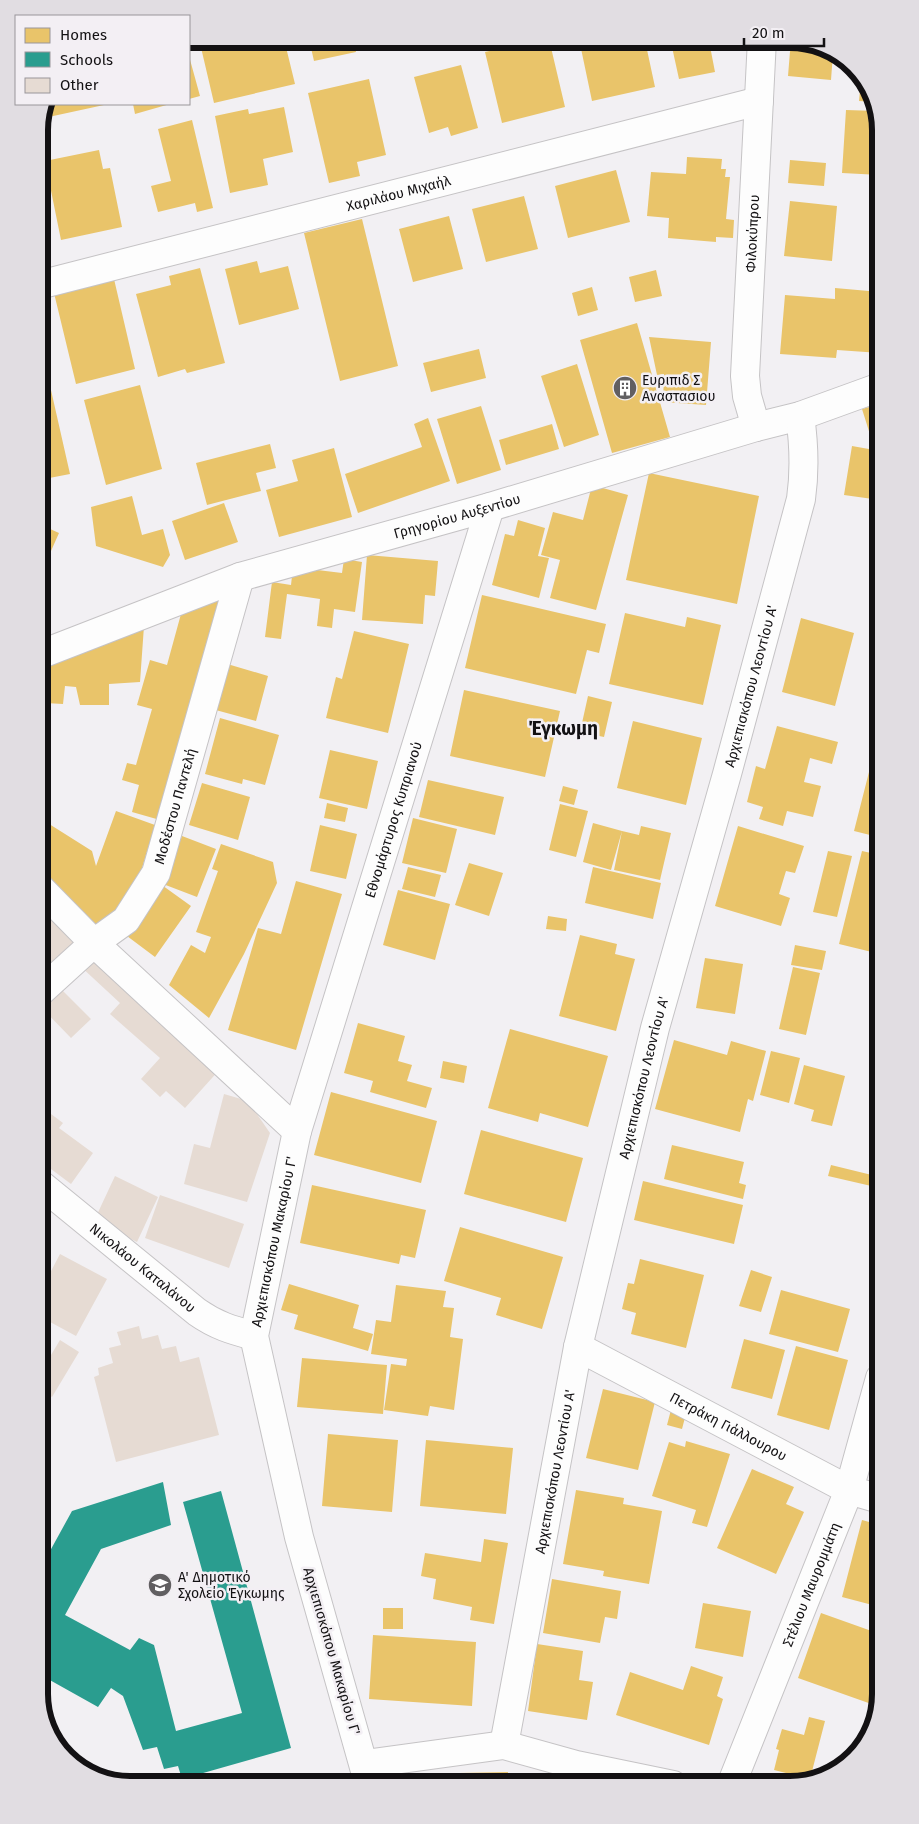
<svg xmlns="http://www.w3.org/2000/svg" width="919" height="1824" viewBox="0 0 919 1824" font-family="'Fira Sans',sans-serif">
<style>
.homes{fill:#e9c46a}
.schools{fill:#2a9d8f}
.building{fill:#e6dbd3}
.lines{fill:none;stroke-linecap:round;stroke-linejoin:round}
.minor-casing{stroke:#c5c3c5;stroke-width:30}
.minor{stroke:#fdfdfd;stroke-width:28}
.labels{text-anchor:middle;stroke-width:5;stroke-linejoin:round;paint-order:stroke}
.street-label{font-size:14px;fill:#131113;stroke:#f3eff4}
.poi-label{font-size:14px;fill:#131113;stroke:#f3eff4;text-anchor:start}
.district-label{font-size:19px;font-weight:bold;fill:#131113;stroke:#f3eff4}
.rim{fill:none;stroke:#131113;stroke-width:6}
</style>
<rect width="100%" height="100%" fill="#f2f0f3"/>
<path class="homes" d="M199,39H284L295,84L214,103Z
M309,39H353L356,52L314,61Z
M408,39H441L410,48Z
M541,39H549L565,107L502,123L485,52Z
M579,39H643L645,46L646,45L655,87L592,101Z
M657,39H715L709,41L715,72L679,79L672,47L659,49Z
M791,39H795L833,53L831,80L788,76Z
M189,56L200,96L189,99Z
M461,65L478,128L451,136L448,127L429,133L414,77Z
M369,79L386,155L357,162L360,176L329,183L308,93Z
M861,79L873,95L875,102L859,101Z
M48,104H104V105L44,118V114Z
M133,104H170L135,114Z
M284,107L293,152L263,159L268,185L230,193L215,116L248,109L249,114Z
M846,110L877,111L880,130V175L842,173Z
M192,120L213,208L197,212L195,203L158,212L151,186L171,181L158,129Z
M99,150L103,169L110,168L122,227L61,240L45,161Z
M687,157L722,159L721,169H726L725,177H730L726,219L734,220L733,238L716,237V242L668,238L669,218L647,216L651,172L686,174Z
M790,160L826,163L824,186L788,183Z
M616,170L630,222L568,238L555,186Z
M524,196L538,249L486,262L472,209Z
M790,201L837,206L832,261L784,256Z
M39,205L49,252L39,254Z
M449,216L463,269L413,282L399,229Z
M362,219L398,366L340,381L304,233Z
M257,261L260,273L288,266L299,309L239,325L225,269Z
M200,268L225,363L187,373L185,369L158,377L136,294L171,285L169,276Z
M656,270L662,296L635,302L629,277Z
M114,279L135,369L76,384L54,293Z
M592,287L598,310L578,316L572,293Z
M835,288L880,292V353L837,350L836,358L780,354L785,295L835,299Z
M637,323L670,437L612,453L580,340Z
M39,337L70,474L39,480Z
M649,337L711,342L706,405L663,402L664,374L657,375Z
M479,349L486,378L431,392L423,363Z
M577,364L599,435L564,447L541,376Z
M140,385L162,469L106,485L84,400Z
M880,404V441L873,444L862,409Z
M481,406L501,470L457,484L437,419Z
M428,418L450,481L358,513L345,474L422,447L414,424Z
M552,424L559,449L506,465L499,440Z
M270,444L276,468L256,473L261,491L207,505L196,463Z
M852,446L880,451V500L844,495Z
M334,448L352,517L279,537L266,490L298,481L292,460Z
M649,473L759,496L737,604L626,580Z
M592,485L628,495L596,610L550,598L560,560L541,555L553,512L583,520Z
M132,496L142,535L163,529L170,555L163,567L96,546L91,507Z
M224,503L238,542L185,560L172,521Z
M518,520L545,528L538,556L549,558L539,598L492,585L505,534L514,536Z
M39,524L59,533L39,578Z
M367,555L438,561L435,596L425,595L423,624L362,620Z
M344,559L362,562L355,612L334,609L332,628L317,626L320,599L287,594L281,639L265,637L272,582L291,585L293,567L342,573Z
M225,589L160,820L132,812L139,785L122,780L127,763L136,765L152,709L137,705L150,660L167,665L184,603L201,608L205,595Z
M482,595L606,624L599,653L587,650L576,694L465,668Z
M625,613L685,627L687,617L721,625L703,705L609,684Z
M801,618L854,633L835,706L782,692Z
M144,626L140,682L109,684V705H80L76,687L65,686L63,704L45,703L44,707H39V659Z
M354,631L409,644L388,733L326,718L336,677L342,679Z
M224,663L268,676L256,721L212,709Z
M464,690L560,711L545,777L450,756Z
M588,696L612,702L604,737L580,732Z
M220,718L279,735L265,785L243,779L242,784L205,774Z
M633,721L702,738L686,805L617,788Z
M777,726L838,742L832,764L810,758L804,782L821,786L813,817L787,811L783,826L759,819L763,807L747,802L756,766L765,769Z
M330,750L378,761L367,809L319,798Z
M869,772L880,776V830L878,837L854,831Z
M428,780L504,797L495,835L419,817Z
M202,783L250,797L238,840L189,825Z
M39,786L50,787L48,808H39Z
M563,786L578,790L574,805L559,801Z
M327,803L348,808L345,822L324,818Z
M560,804L588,811L576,857L549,850Z
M116,811L155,825L133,898L100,927L87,928L39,874V824L46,822L92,851L96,866Z
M413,818L457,829L446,873L402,863Z
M593,823L622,831L611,870L583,862Z
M320,825L357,834L346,879L310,871Z
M641,826L671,833L660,880L614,870L622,831L639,835Z
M738,826L804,846L795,873L786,871L779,894L790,898L781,926L715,906Z
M182,836L216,849L197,897L163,884Z
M221,844L273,862L277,883L244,954L209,1018L169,985L191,945L205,953L211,937L196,932L218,871L212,869Z
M828,851L852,856L837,917L813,912Z
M862,851L880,855V954L839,944Z
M469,863L503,873L489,916L455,905Z
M408,867L441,875L435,897L402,889Z
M593,867L661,883L653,919L585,903Z
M296,881L342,894L296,1050L228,1030L258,928L281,934Z
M159,883L191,906L155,957L123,933Z
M398,890L450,904L435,960L383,945Z
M548,916L567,919L566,931L546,929Z
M580,935L617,944L615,954L635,959L616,1031L559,1016Z
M795,945L826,951L822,970L791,965Z
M705,958L743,964L735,1014L696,1008Z
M793,967L820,973L806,1035L779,1029Z
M358,1023L405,1036L398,1061L412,1065L407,1081L432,1088L426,1108L370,1092L373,1081L344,1073Z
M510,1029L608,1056L588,1127L540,1113L538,1122L488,1108Z
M674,1040L727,1055L731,1041L766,1051L753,1101L748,1099L740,1132L655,1109Z
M771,1051L800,1058L789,1103L760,1095Z
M443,1061L467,1066L464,1083L440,1078Z
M804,1065L845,1076L832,1126L811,1121L814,1110L794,1104Z
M331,1092L437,1121L421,1183L314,1155Z
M481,1130L583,1158L566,1222L464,1194Z
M672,1145L744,1162L739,1183L746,1185L743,1199L664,1179Z
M831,1165L880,1177V1188L828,1176Z
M643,1181L743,1205L734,1244L634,1220Z
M312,1185L426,1210L415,1258L401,1255L399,1264L300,1243Z
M460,1227L563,1257L542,1329L496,1315L501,1298L444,1281Z
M640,1259L704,1275L686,1348L631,1334L636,1313L622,1309L628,1283L634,1284Z
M751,1270L772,1277L761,1312L739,1306Z
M289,1284L359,1305L353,1328L373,1334L368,1351L294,1329L298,1315L281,1310Z
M396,1285L446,1291L443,1307L454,1308L450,1337L463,1339L454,1410L430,1406L428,1416L384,1410L391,1364L406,1366L407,1359L371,1354L376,1320L391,1322Z
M781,1290L850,1309L838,1352L769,1334Z
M744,1339L785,1350L772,1399L731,1388Z
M796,1346L848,1360L829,1430L777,1415Z
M302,1358L387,1365L383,1414L297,1407Z
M603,1389L655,1402L638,1470L586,1458Z
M672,1406L687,1410L682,1429L667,1425Z
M328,1434L398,1440L392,1512L322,1506Z
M426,1440L513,1448L506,1514L420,1506Z
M686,1441L730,1454L707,1527L692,1523L696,1510L652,1496L669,1442L685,1447Z
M880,1441V1477L870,1474Z
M752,1469L794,1487L786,1504L804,1512L776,1574L717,1548Z
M576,1490L624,1498L623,1504L662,1511L649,1584L603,1576L604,1571L563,1564Z
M862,1520L880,1525V1607L842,1597Z
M484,1539L508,1543L494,1624L470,1620L472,1607L433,1599L436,1579L421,1576L425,1553L481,1562Z
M552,1579L621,1591L617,1619L605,1617L600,1643L543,1633Z
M703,1603L751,1611L743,1657L695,1648Z
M383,1608H403V1629H383Z
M821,1613L880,1634V1694L877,1706L798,1678Z
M373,1635L476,1642L472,1706L369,1699Z
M537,1644L583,1651L579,1680L593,1682L587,1720L528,1711Z
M691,1666L723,1677L717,1696L723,1699L709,1745L616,1715L630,1672L683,1690Z
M809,1717L825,1721L810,1779L774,1770L779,1750L776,1749L782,1729L804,1735Z
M856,1739L866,1741L865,1745L852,1755Z
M508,1772V1785H411L410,1774Z"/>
<path class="schools" d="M163,1482L171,1525L101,1549L65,1615L130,1650L139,1638L154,1645L176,1731L242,1713L183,1502L221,1491L291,1748L182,1779L178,1766L164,1769L157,1747L143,1750L123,1696L111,1688L98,1707L39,1674V1571L72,1511Z"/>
<path class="building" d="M39,893L82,935L39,979Z
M91,951L221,1068L185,1108L166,1091L160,1097L141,1079L160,1058L110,1014L120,1003L79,965Z
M56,984L91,1019L71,1038L39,1005Z
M224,1094L248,1101L270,1133L247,1202L184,1184L194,1144L210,1148Z
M39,1105L63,1123L59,1128L93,1153L71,1184L39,1160Z
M115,1176L158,1197L137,1242L94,1221Z
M160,1195L244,1224L229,1268L145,1238Z
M60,1254L107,1279L76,1336L39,1316V1294Z
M139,1326L142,1339L158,1335L162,1349L176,1346L180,1362L199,1357L219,1435L116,1462L94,1377L99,1375L98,1368L113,1363L109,1348L121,1345L117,1332Z
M60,1340L79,1352L52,1397L39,1388V1375Z"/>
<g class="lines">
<g class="minor-casing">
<g id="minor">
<path id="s1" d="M39,285L759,101"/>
<path id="s2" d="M756,427L747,396L745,376L762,39"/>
<path id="s3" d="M39,655L240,577L490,507L756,427L800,416L880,387"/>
<path d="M39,887L94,943L297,1131"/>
<path id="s4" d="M39,993L94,943L126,920L156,873L240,577"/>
<path id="s5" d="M39,1183L197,1312C217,1326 232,1330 254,1336"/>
<path id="s6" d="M578,1347L849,1490L880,1499"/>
<path id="s7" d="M504,1745L578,1347L655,1028L727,774L801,499C805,471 804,444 800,416"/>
<path d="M365,1764L504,1745L576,1765L673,1785"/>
<path id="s8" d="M369,1785L299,1537L254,1336L297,1131L490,507"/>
<path id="s9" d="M731,1785L849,1490L880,1378"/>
</g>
</g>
<use href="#minor" class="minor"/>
</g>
<defs>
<g id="building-disc" transform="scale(1.25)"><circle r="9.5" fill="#615f61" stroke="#f3eff4"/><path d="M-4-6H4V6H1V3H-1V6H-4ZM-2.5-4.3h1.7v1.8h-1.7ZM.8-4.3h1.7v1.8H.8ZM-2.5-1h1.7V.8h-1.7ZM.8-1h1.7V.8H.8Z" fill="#fff"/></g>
<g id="school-disc" transform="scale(1.25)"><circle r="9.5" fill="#615f61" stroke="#f3eff4"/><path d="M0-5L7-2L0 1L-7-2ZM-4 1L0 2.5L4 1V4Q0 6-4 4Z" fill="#fff"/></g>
</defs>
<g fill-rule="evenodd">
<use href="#building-disc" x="625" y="388"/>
<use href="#school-disc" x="160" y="1585"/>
</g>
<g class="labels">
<g class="street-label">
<text dy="5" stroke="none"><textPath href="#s1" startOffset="371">Χαριλάου Μιχαήλ</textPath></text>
<text dy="5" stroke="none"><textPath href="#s2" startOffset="195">Φιλοκύπρου</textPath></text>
<text dy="5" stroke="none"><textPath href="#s3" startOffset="441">Γρηγορίου Αυξεντίου</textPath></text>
<text dy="5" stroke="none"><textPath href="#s7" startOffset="1088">Αρχιεπισκόπου Λεοντίου Α'</textPath></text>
<text dy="5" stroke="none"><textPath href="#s4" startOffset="239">Μοδέστου Παντελή</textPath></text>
<text dy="5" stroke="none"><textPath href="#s8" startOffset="999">Εθνομάρτυρος Κυπριανού</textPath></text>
<text dy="5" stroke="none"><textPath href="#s7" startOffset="682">Αρχιεπισκόπου Λεοντίου Α'</textPath></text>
<text dy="5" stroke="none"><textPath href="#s8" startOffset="560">Αρχιεπισκόπου Μακαρίου Γ'</textPath></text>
<text dy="5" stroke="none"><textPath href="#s5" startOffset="134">Νικολάου Καταλάνου</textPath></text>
<text dy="5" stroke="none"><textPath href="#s6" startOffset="170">Πετράκη Γιάλλουρου</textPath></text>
<text dy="5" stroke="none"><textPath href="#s7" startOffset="278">Αρχιεπισκόπου Λεοντίου Α'</textPath></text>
<text dy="5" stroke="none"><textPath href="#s9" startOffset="216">Στέλιου Μαυρομμάτη</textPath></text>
<text transform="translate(332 1651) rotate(74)" y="5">Αρχιεπισκόπου Μακαρίου Γ'</text>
</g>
<g class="poi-label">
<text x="642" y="385">Ευριπιδ Σ<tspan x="642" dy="16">Αναστασιου</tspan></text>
<text x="178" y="1582">Α' Δημοτικό<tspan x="178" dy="16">Σχολείο Έγκωμης</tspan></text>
</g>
<g class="district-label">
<text x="563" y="735">Έγκωμη</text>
</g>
</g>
<path d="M0 0H919V1824H0ZM130 48H790A82 82 0 0 1 872 130V1694A82 82 0 0 1 790 1776H130A82 82 0 0 1 48 1694V130A82 82 0 0 1 130 48Z" fill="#e1dde2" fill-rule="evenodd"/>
<path class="rim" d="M130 48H790A82 82 0 0 1 872 130V1694A82 82 0 0 1 790 1776H130A82 82 0 0 1 48 1694V130A82 82 0 0 1 130 48Z"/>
<rect x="15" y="15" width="175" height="90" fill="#f3eff4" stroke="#99969a"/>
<rect x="25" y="28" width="25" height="15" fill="#e9c46a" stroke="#99969a"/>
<text x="60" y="40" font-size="15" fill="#131113">Homes</text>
<rect x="25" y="52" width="25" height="15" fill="#2a9d8f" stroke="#99969a"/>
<text x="60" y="65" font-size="15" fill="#131113">Schools</text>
<rect x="25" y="78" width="25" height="15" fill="#e6dbd3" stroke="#99969a"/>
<text x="60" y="90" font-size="15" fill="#131113">Other</text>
<path d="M744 38v8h80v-8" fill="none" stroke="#131113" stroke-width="2.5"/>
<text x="752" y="38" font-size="15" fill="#131113" stroke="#f3eff4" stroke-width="4" paint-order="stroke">20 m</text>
</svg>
